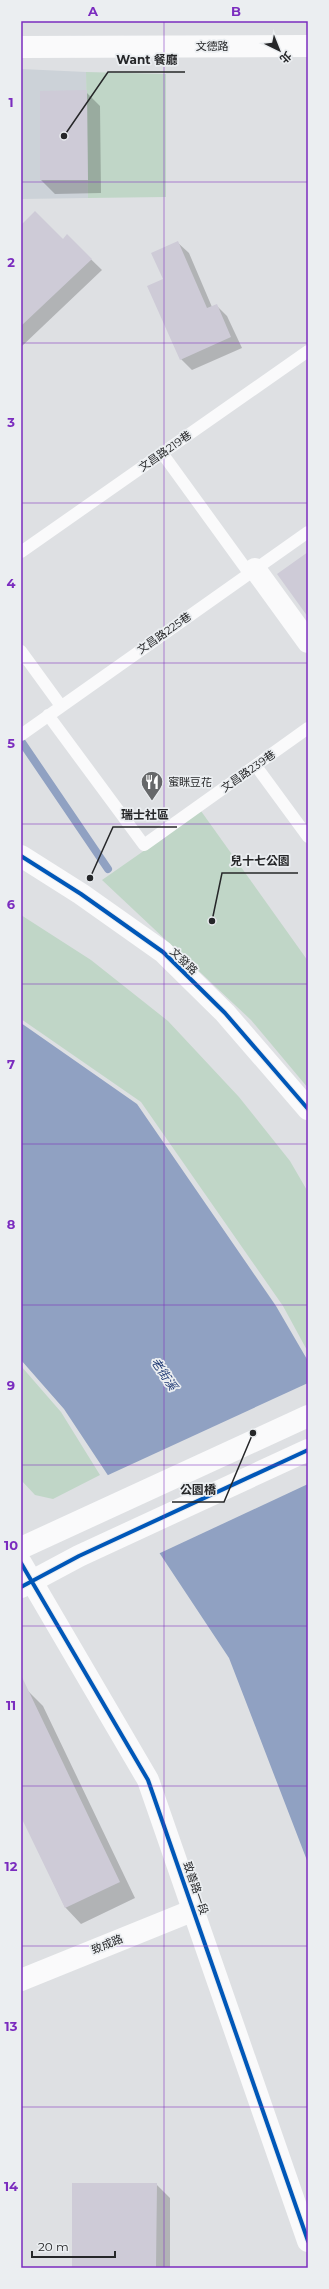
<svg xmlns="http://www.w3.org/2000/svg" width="329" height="2289" viewBox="0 0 329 2289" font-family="Montserrat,'Noto Sans TC',sans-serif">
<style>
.built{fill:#ccd2d8}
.green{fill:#c0d6c7}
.water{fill:#90a1c2}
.pier{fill:#dee0e3}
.shadow{fill:#0003}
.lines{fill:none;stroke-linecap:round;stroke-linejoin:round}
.stream{stroke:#90a1c2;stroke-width:8}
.building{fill:#cecbd7}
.service{stroke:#fafafb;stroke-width:12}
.minor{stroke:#fafafb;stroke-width:22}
.cycleway-casing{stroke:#ebeef1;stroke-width:6}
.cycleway{stroke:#0057b8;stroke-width:4}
.grid{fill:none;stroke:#7b2cbf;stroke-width:1;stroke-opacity:0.55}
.labels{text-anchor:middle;stroke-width:3.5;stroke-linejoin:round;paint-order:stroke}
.street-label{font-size:11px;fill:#262729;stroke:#ebeef1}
.poi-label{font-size:11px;fill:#262729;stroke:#ebeef1;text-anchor:start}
.water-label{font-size:12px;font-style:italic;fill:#1f3973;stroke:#ebeef1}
.leader{fill:none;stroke:#262729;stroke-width:1.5}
.callout-dot{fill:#262729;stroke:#ebeef1;stroke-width:1.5}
.callout-label{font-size:12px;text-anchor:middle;font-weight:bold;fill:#262729;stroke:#ebeef1;stroke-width:3.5;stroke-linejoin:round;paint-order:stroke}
.neatline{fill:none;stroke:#7b2cbf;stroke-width:1.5}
.grid-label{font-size:13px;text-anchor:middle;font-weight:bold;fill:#7b2cbf}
</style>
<rect width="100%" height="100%" fill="#dee0e3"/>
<path class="built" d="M21,69L86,72L88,198L21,199Z"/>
<path class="green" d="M86,72L166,74V197L88,198Z
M201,811L308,961V1088L251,1020L102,880Z
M21,915L91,960L168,1021L239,1097L290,1161L308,1192V1352L283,1306L141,1102L21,1019Z
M21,1366L61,1412L100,1475L53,1499L35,1495L21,1480Z"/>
<path class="water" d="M21,1023L137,1104L276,1306L308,1361V1863L229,1658L64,1409L21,1360Z"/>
<path class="pier" d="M308,1383V1484L158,1554L106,1476Z"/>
<path class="shadow" d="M86,92L100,106L101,193L55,194L41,180Z
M21,226L63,241L67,236L102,270L21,347Z
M177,242L189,253L212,307L216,305L227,316L242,348L192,370L181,359L164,279Z
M27,1690L43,1706L135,1898L81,1924L65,1907L21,1814V1693Z
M156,2184L170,2198V2268H73Z"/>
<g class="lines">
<path class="stream" d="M21,741L108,869"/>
</g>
<path class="building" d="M87,90L88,180H40V91Z
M35,211L63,239L67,234L92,259L21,326V225Z
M178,241L207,308L217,304L231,337L180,360L147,286L163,279L151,253Z
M308,552V617L277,574Z
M21,1675L120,1882L65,1908L21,1817Z
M72,2183H157L156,2268H72Z"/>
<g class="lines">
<path class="service" d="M162,453L249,573
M21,552L308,351
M21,651L61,706
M48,715L144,845L308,728
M21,735L308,532
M256,766L308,837"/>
<path class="minor" d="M21,47L308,46
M255,569L308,642
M21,856L81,894L163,952L225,1013L308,1109
M21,1548L308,1416
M21,1563L148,1780L308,2241
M21,1587L79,1556L308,1450
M21,1980L194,1910"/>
<g class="cycleway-casing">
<path id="cycleway" d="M21,856L81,894L163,952L225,1013L308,1109
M21,1563L148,1780L308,2241
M21,1587L79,1556L308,1450"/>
</g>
<use href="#cycleway" class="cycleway"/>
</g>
<path class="grid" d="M164,21V2268M21,182H308M21,343H308M21,503H308M21,663H308M21,824H308M21,984H308M21,1144H308M21,1305H308M21,1465H308M21,1626H308M21,1786H308M21,1946H308M21,2107H308"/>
<defs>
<g id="restaurant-pin" transform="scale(1.15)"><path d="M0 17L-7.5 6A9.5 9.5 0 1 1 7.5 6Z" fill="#66686a" stroke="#ebeef1"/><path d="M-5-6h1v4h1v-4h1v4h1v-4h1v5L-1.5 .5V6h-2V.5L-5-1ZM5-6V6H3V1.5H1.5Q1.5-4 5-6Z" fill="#fff"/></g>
</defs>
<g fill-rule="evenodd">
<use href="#restaurant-pin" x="152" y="782"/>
</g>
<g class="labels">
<g class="street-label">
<text x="212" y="50">文德路</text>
<text transform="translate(165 451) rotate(-35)" y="4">文昌路219巷</text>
<text transform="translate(164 633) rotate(-35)" y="4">文昌路225巷</text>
<text transform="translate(248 771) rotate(-35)" y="4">文昌路239巷</text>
<text transform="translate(184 961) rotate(44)" y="4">文發路</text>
<text transform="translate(196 1888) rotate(71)" y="4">致善路一段</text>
<text transform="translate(107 1944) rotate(-22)" y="4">致成路</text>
</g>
<g class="poi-label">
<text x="168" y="786">蜜眯豆花</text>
</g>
<g class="water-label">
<text transform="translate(164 1374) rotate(56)" y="4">老街溪</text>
</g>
</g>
<path class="leader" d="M64 136L108 72H185M90 878L113 827H177M212 921L222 873H298M253 1433L224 1502H172"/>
<g class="callout-dot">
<circle cx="64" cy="136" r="4"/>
<circle cx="90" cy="878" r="4"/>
<circle cx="212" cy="921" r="4"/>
<circle cx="253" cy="1433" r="4"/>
</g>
<g class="callout-label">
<text x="147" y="64">Want 餐廳</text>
<text x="145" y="819">瑞士社區</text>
<text x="260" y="865">兒十七公園</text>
<text x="198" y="1494">公園橋</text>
</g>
<rect width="329" height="2289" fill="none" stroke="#ebeef1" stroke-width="44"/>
<g transform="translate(279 50) rotate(137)" stroke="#ebeef1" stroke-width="3" paint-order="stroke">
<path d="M0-3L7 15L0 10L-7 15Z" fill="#262729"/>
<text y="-6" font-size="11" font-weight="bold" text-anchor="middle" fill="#262729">北</text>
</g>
<path d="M32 2251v6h83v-6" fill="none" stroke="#262729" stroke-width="2"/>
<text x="38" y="2251" font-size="12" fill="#262729" stroke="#ebeef1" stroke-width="3" paint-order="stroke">20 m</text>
<rect x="22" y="22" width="285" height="2245" class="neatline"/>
<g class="grid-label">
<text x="93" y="16">A</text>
<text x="236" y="16">B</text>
<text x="11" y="107">1</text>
<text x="11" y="267">2</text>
<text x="11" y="427">3</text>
<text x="11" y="588">4</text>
<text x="11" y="748">5</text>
<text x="11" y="909">6</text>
<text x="11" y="1069">7</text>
<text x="11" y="1229">8</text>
<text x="11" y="1390">9</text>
<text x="11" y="1550">10</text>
<text x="11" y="1710">11</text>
<text x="11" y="1871">12</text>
<text x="11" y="2031">13</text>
<text x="11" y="2191">14</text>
</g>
</svg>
